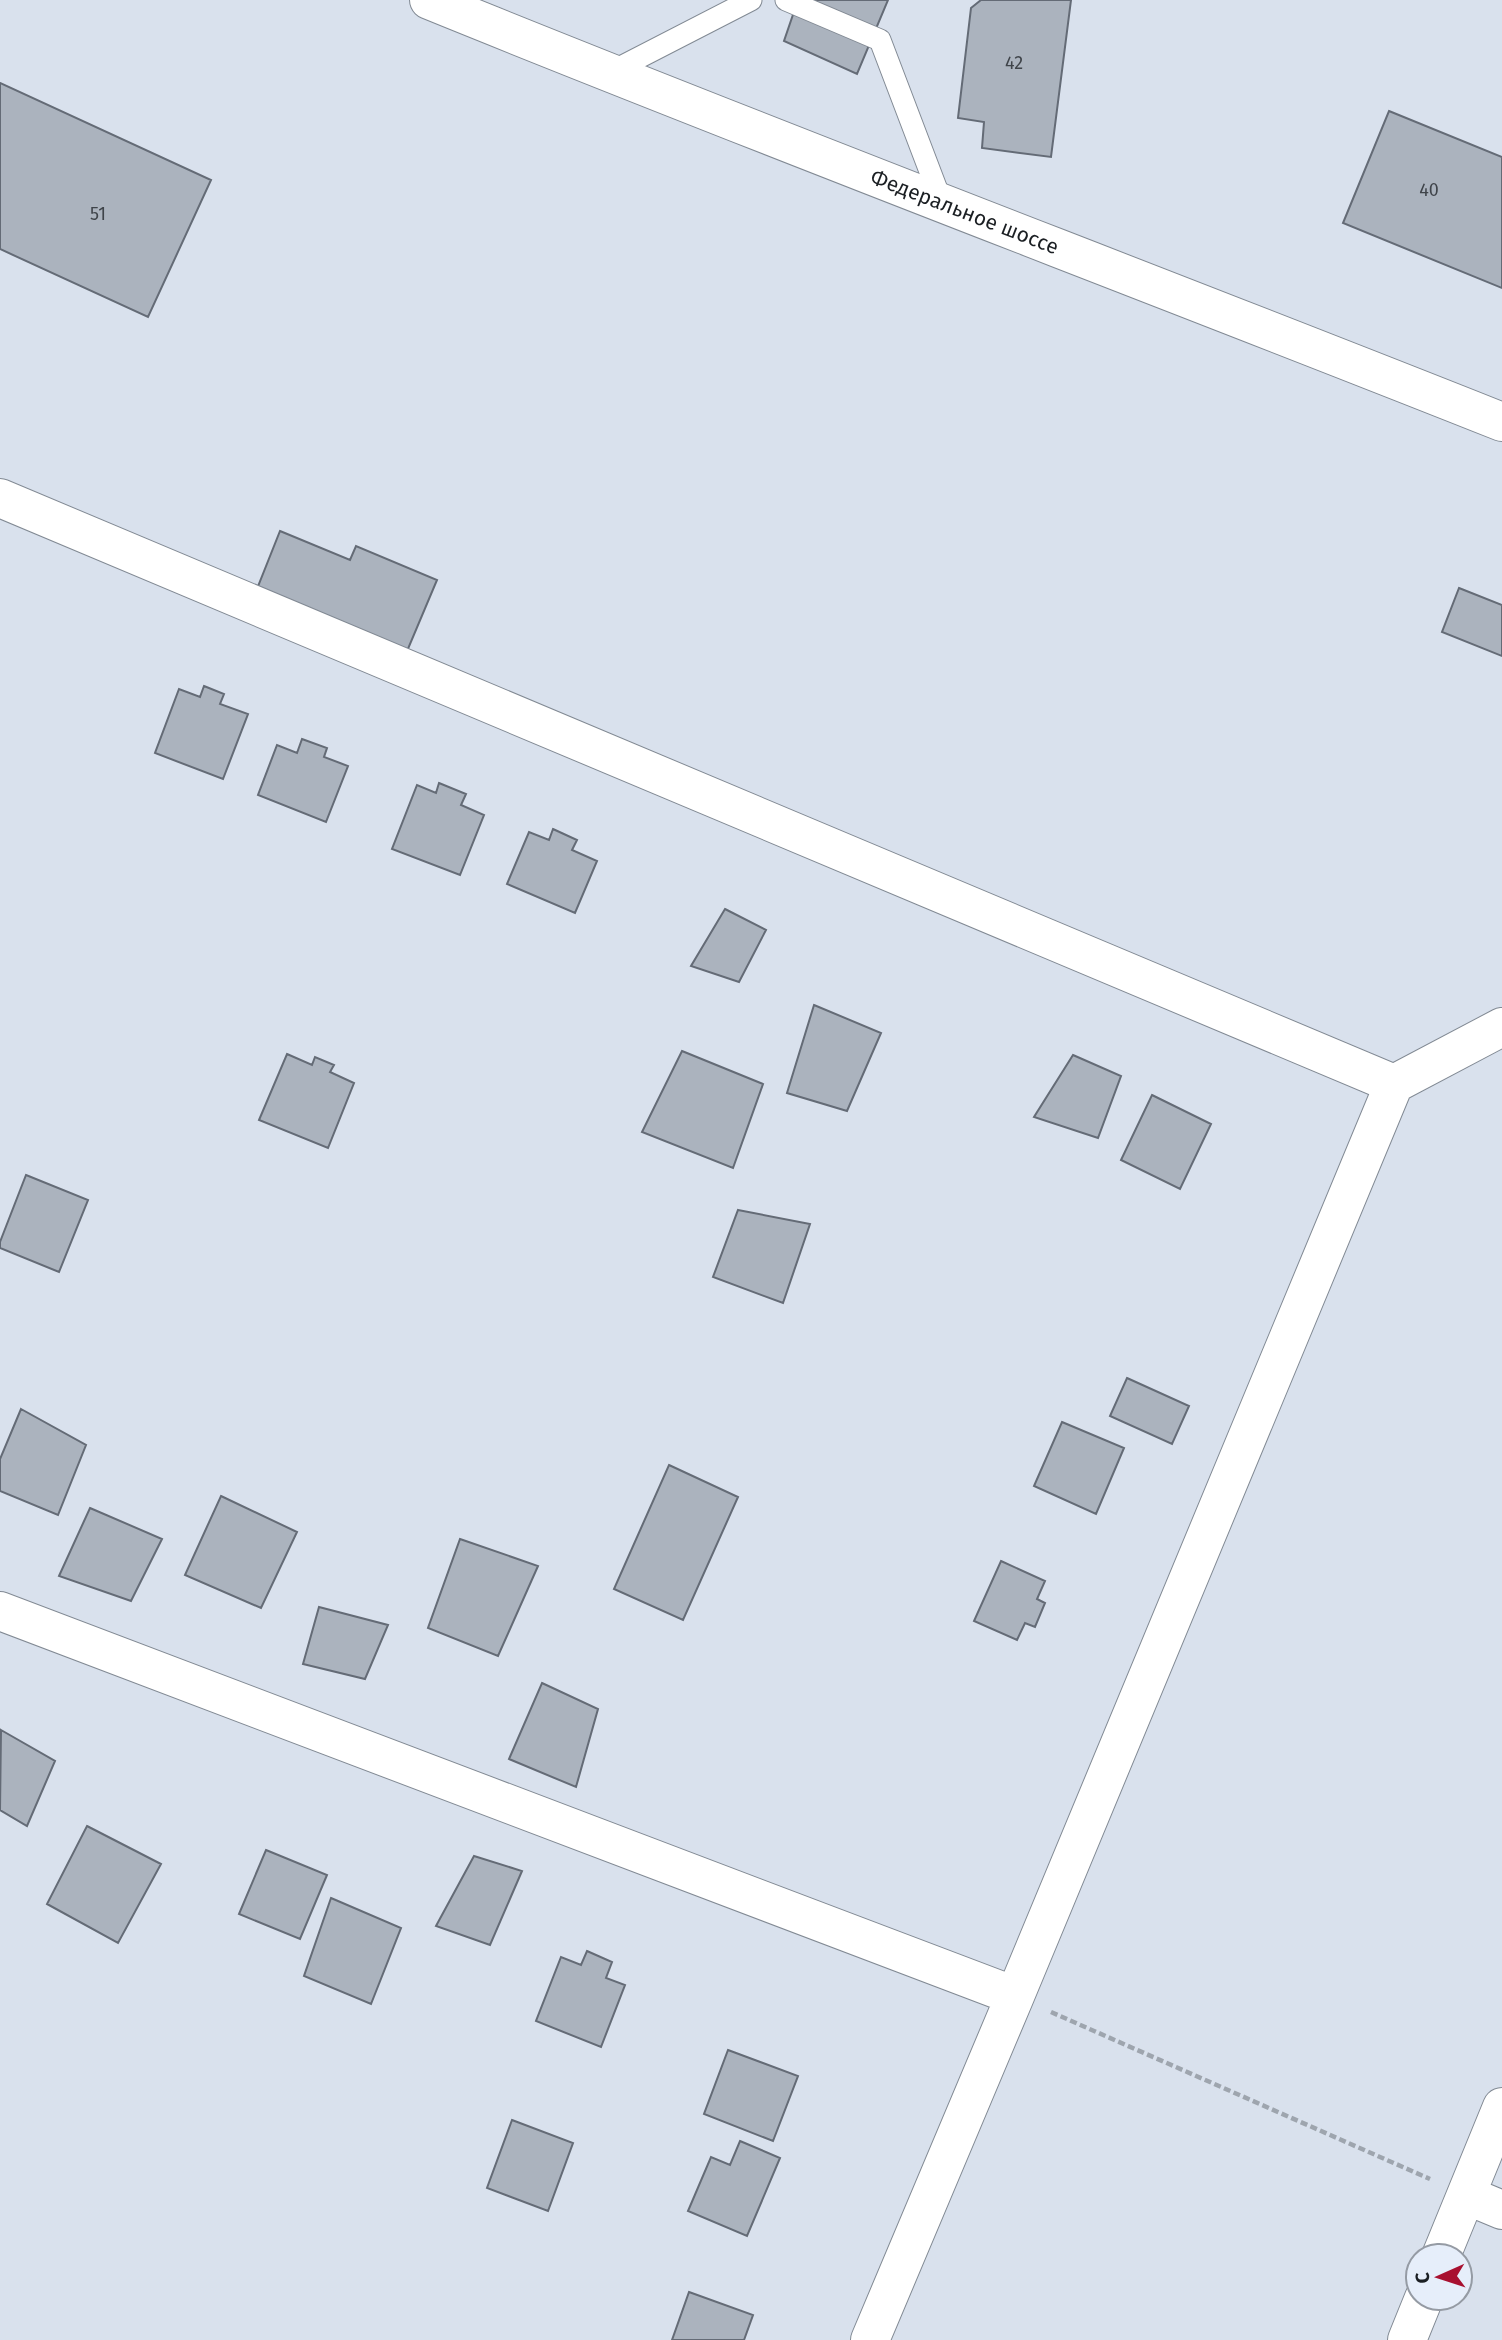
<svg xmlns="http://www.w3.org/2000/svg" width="1502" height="2340" viewBox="0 0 1502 2340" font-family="'Fira Sans',sans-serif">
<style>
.building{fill:#abb3be;stroke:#646b76;stroke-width:2}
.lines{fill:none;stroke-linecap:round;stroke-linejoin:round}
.service-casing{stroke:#828a94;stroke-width:23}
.minor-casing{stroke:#828a94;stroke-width:40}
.trunk-casing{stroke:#828a94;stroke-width:40}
.path{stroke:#9ea5ae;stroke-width:4.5;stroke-dasharray:7 3.5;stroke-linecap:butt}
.service{stroke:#fff;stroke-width:21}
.minor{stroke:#fff;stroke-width:38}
.trunk{stroke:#fff;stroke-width:38}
.labels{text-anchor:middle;stroke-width:7;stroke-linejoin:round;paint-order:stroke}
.number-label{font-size:18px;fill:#3f444a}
.street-label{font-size:21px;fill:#1b1f23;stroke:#e6eefa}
</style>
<rect width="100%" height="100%" fill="#d9e1ed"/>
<path class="building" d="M798,0H888L857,74L784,41Z
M981,0H1071L1051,157L982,148L984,122L958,118L971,8Z
M0,83L211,180L148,317L0,249Z
M1389,111L1502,157V288L1343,223Z
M280,531L350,560L356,546L437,580L405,656L255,594Z
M1459,588L1502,605V656L1442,632Z
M204,686L224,694L220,704L248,714L223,779L155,753L179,689L200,697Z
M302,739L327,748L324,757L348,766L326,822L258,795L277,745L297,753Z
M439,783L466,794L461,805L484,815L460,875L392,849L417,785L436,793Z
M553,829L577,840L572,850L597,861L575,913L507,884L529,832L549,840Z
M725,909L766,930L739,982L691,966Z
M814,1005L881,1033L847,1111L787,1093Z
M682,1051L763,1084L733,1168L642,1132Z
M287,1054L312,1065L315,1057L334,1065L330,1072L354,1083L328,1148L259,1120Z
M1073,1055L1121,1076L1098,1138L1034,1117Z
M1152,1095L1211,1124L1180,1189L1121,1160Z
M26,1175L88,1200L59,1272L0,1248V1242Z
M738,1210L810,1224L783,1303L713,1277Z
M1127,1378L1189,1406L1172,1444L1110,1416Z
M21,1409L86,1445L58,1515L0,1491V1459Z
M1062,1422L1124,1448L1096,1514L1034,1486Z
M669,1465L738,1497L683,1620L614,1589Z
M221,1496L297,1532L261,1608L185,1575Z
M90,1508L162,1539L131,1601L59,1576Z
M460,1539L538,1566L498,1656L428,1628Z
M1001,1561L1045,1581L1037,1599L1045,1603L1035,1627L1025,1623L1017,1640L974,1621Z
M319,1607L388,1625L365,1679L303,1664Z
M542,1683L598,1709L576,1787L509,1759Z
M1,1730L55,1761L27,1826L0,1810Z
M87,1826L161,1864L118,1943L47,1904Z
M266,1850L327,1875L300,1939L239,1914Z
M474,1856L522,1871L490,1945L436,1926Z
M331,1898L401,1928L371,2004L304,1976Z
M587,1951L612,1962L606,1978L625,1985L601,2047L536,2021L561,1957L581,1965Z
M728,2050L798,2076L773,2141L704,2114Z
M512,2120L573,2143L548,2211L487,2188Z
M740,2141L780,2158L747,2236L688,2211L711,2157L730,2165Z
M689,2292L753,2315L744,2340H672Z"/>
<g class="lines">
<g class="service-casing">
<path id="service" d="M786,0L880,40L942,203
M609,73L751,0"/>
</g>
<g class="minor-casing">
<path id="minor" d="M0,498L1394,1084
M0,1611L1015,1996
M1466,2195L1502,2210
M1441,2256L1502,2107
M870,2340L1015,1996L1394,1084L1502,1027
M1407,2340L1424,2298"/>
</g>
<g class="trunk-casing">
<g id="trunk">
<path id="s1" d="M429,0C785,145 1145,280 1502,422"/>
</g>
</g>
<path class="path" d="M1051,2012L1430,2179"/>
<use href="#service" class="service"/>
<use href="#minor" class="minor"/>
<use href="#trunk" class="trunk"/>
</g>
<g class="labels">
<g class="number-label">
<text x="1014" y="69">42</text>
<text x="1429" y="196">40</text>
<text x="98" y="220">51</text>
</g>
<g class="street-label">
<text dy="7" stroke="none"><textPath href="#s1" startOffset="576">Федеральное шоссе</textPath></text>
</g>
</g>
<g transform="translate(1439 2277) rotate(267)"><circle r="33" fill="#e6eefa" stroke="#959ba4" stroke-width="2"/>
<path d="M0-5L12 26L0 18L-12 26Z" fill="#a81030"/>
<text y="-10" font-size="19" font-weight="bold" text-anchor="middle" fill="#1b1f23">С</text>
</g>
</svg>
